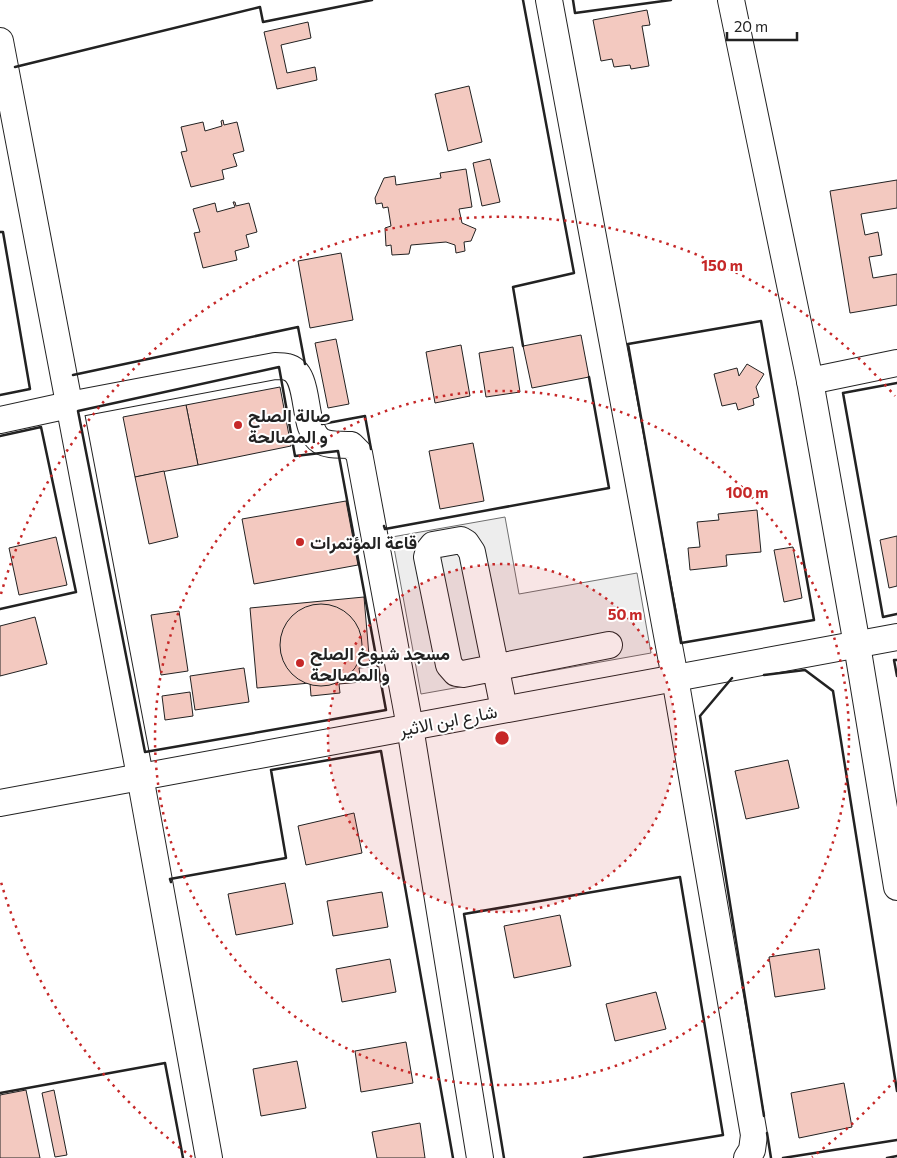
<svg xmlns="http://www.w3.org/2000/svg" width="897" height="1158" font-family="Commissioner,Vazirmatn,sans-serif">
	<rect width="100%" height="100%" fill="#fff"/>
	<polygon fill="#ededed" stroke="#6f6f6f" points="505,517 519,594 637,573 651,653 421,694 392,537"/>
	<g fill="#f3c9c0" stroke="#222">
		<polygon points="647,10 650,25 642,26 649,66 631,69 630,65 614,67 612,59 601,61 593,20"/>
		<polygon points="308,22 311,38 281,45 287,73 315,67 317,80 277,89 264,32"/>
		<polygon points="469,86 482,142 448,151 435,94"/>
		<polygon points="223,120 224,125 237,122 244,151 233,154 237,166 222,170 224,179 191,187 181,152 187,151 181,127 203,122 205,131 222,126 221,121"/>
		<polygon points="490,159 500,202 482,206 473,163"/>
		<polygon points="466,169 472,207 459,209 462,223 476,229 471,241 464,242 465,251 456,253 455,245 446,242 411,245 409,254 392,255 391,245 386,246 385,228 391,226 388,207 383,208 382,203 376,204 375,198 384,178 395,176 396,185 441,178 440,173"/>
		<polygon points="897,180 897,208 861,214 865,235 878,232 882,255 869,257 873,278 897,274 897,305 850,313 830,191"/>
		<polygon points="233,202 235,202 236,206 249,203 257,232 246,235 249,247 235,251 237,260 203,268 194,233 200,232 193,209 215,203 217,212 235,207"/>
		<polygon points="341,253 353,320 310,328 298,261"/>
		<polygon points="581,335 589,377 532,388 523,346"/>
		<polygon points="336,339 349,404 328,408 315,343"/>
		<polygon points="461,345 470,396 435,403 426,352"/>
		<polygon points="513,347 520,392 486,397 479,353"/>
		<polygon points="747,364 764,374 756,387 759,397 753,399 754,405 738,410 736,403 722,406 714,374 737,368 739,376"/>
		<polygon points="280,387 291,446 198,465 186,405"/>
		<polygon points="186,405 198,465 135,477 123,417"/>
		<polygon points="473,443 484,501 440,509 429,451"/>
		<polygon points="164,471 178,537 149,544 135,477"/>
		<polygon points="346,501 358,565 254,584 242,519"/>
		<polygon points="757,510 761,552 726,555 727,566 690,570 688,548 700,547 697,522 719,520 718,514"/>
		<polygon points="897,536 897,586 889,588 880,540"/>
		<polygon points="56,537 67,585 19,595 9,548"/>
		<polygon points="793,547 802,598 784,602 774,550"/>
		<polygon points="364,597 370,667 359,668 361,682 339,684 340,693 311,696 310,683 257,688 250,608"/>
		<circle cx="321" cy="645" r="41"/>
		<polygon points="179,611 188,671 161,675 151,615"/>
		<polygon points="35,617 47,664 0,676 0,626"/>
		<polygon points="244,668 249,702 195,710 190,676"/>
		<polygon points="190,692 193,716 165,720 162,696"/>
		<polygon points="788,760 799,808 746,819 735,771"/>
		<polygon points="354,813 362,853 306,865 298,826"/>
		<polygon points="285,883 293,924 236,935 228,894"/>
		<polygon points="382,892 388,927 333,936 327,901"/>
		<polygon points="560,915 571,966 514,978 504,926"/>
		<polygon points="819,949 825,989 775,997 769,957"/>
		<polygon points="390,959 396,992 342,1002 336,969"/>
		<polygon points="656,992 666,1029 615,1041 606,1004"/>
		<polygon points="406,1042 413,1083 361,1092 355,1051"/>
		<polygon points="297,1061 306,1108 261,1116 253,1069"/>
		<polygon points="844,1083 852,1127 799,1138 791,1093"/>
		<polygon points="26,1090 40,1158 0,1158 0,1095"/>
		<polygon points="54,1090 67,1155 55,1157 42,1093"/>
		<polygon points="420,1123 425,1158 377,1158 372,1132"/>
	</g>
	<g fill="none" stroke-linecap="round" stroke-linejoin="round">
		<g stroke="#222" stroke-width="28">
			<g id="minor">
				<polyline points="549,0 675,678 754,1135 752,1150 747,1158"/>
				<polyline points="731,0 810,381 857,645 897,887"/>
				<polyline points="0,41 140,776 209,1158"/>
				<polyline points="810,381 897,363"/>
				<path d="M0 420 69 405 275 366C279 366 284 366 287 367 313 373 300 429 321 441 329 446 341 444 351 445L359 453 410 727 480 1158"/>
				<polyline points="504,709 472,552 466,543 461,540 433,545 429,550 427,557 449,665 456,673 463,674 609,645"/>
				<polyline points="0,803 897,637"/>
			</g>
		</g>
		<use href="#minor" stroke="#fff" stroke-width="26"/>
		<g stroke="#222" stroke-width="2.5">
			<polyline points="523,0 574,273 513,287 523,346"/>
			<polyline points="573,0 575,13 671,0"/>
			<polyline points="15,67 260,7 263,22 372,0"/>
			<polyline points="0,232 3,232 30,389 0,395"/>
			<polygon points="761,321 814,620 681,643 628,344"/>
			<polygon points="279,367 295,456 338,451 386,710 145,752 78,411"/>
			<polyline points="73,375 298,327 305,364"/>
			<polyline points="897,383 843,393 883,617 897,614"/>
			<polyline points="322,424 365,416 371,449"/>
			<polyline points="0,436 41,427 76,592 0,609"/>
			<polyline points="384,526 385,529 609,488 589,377"/>
			<polyline points="897,660 894,660 897,676"/>
			<polyline points="764,675 805,670 833,691 897,1091"/>
			<polyline points="732,678 700,716 764,1116"/>
			<polyline points="171,882 170,879 286,858 271,770 381,751 453,1158"/>
			<polyline points="0,1093 165,1063 183,1158"/>
			<polyline points="767,1133 771,1158"/>
			<polyline points="504,1158 464,914 680,877 723,1135 584,1158"/>
			<polyline points="783,1158 897,1140"/>
			<polyline points="887,1158 897,1156"/>
		</g>
	</g>
	<circle cx="502" cy="738" r="174" fill="#c62828" fill-opacity=".12"/>
	<g fill="none" stroke="#c62828" stroke-width="2.5" stroke-dasharray="2.5 5">
		<circle cx="502" cy="738" r="174"/>
		<circle cx="502" cy="738" r="347"/>
		<path d="M895 1080A521 521 0 0 1 812 1157M192 1157A521 521 0 0 1 1 882M1 594A521 521 0 0 1 895 396"/>
	</g>
	<g fill="#c62828" stroke="#fff" stroke-width="2">
		<circle cx="238" cy="425" r="5"/>
		<circle cx="300" cy="542" r="5"/>
		<circle cx="300" cy="663" r="5"/>
	</g>
	<g text-anchor="middle" dominant-baseline="central" stroke-width="4" stroke-linejoin="round" paint-order="stroke">
		<g font-size="18" font-weight="bold" fill="#222" stroke="#fff" text-anchor="start">
			<text x="248" y="415">صالة الصلح<tspan x="248" dy="21">و المصالحة</tspan></text>
			<text x="310" y="542">قاعة المؤتمرات</text>
			<text x="310" y="653">مسجد شيوخ الصلح<tspan x="310" dy="21">و المصالحة</tspan></text>
		</g>
		<g font-size="18" fill="#222" stroke="#fff">
			<text transform="translate(448 720) rotate(-11)">شارع ابن الاثير</text>
		</g>
	</g>
	<circle cx="502" cy="738" r="8" fill="#c62828" stroke="#fff" stroke-width="2.5"/>
	<g font-size="15" text-anchor="middle" font-weight="bold" fill="#c62828" stroke="#fff" stroke-width="4" stroke-linejoin="round" paint-order="stroke">
		<text x="722" y="271">150 m</text>
		<text x="747" y="498">100 m</text>
		<text x="625" y="620">50 m</text>
	</g>
	<path d="M727 32v8h70v-8" fill="none" stroke="#222222" stroke-width="2.5"/>
	<text x="734" y="32" font-size="15" fill="#222222" stroke="#ffffff" stroke-width="4" paint-order="stroke">20 m</text>
</svg>
